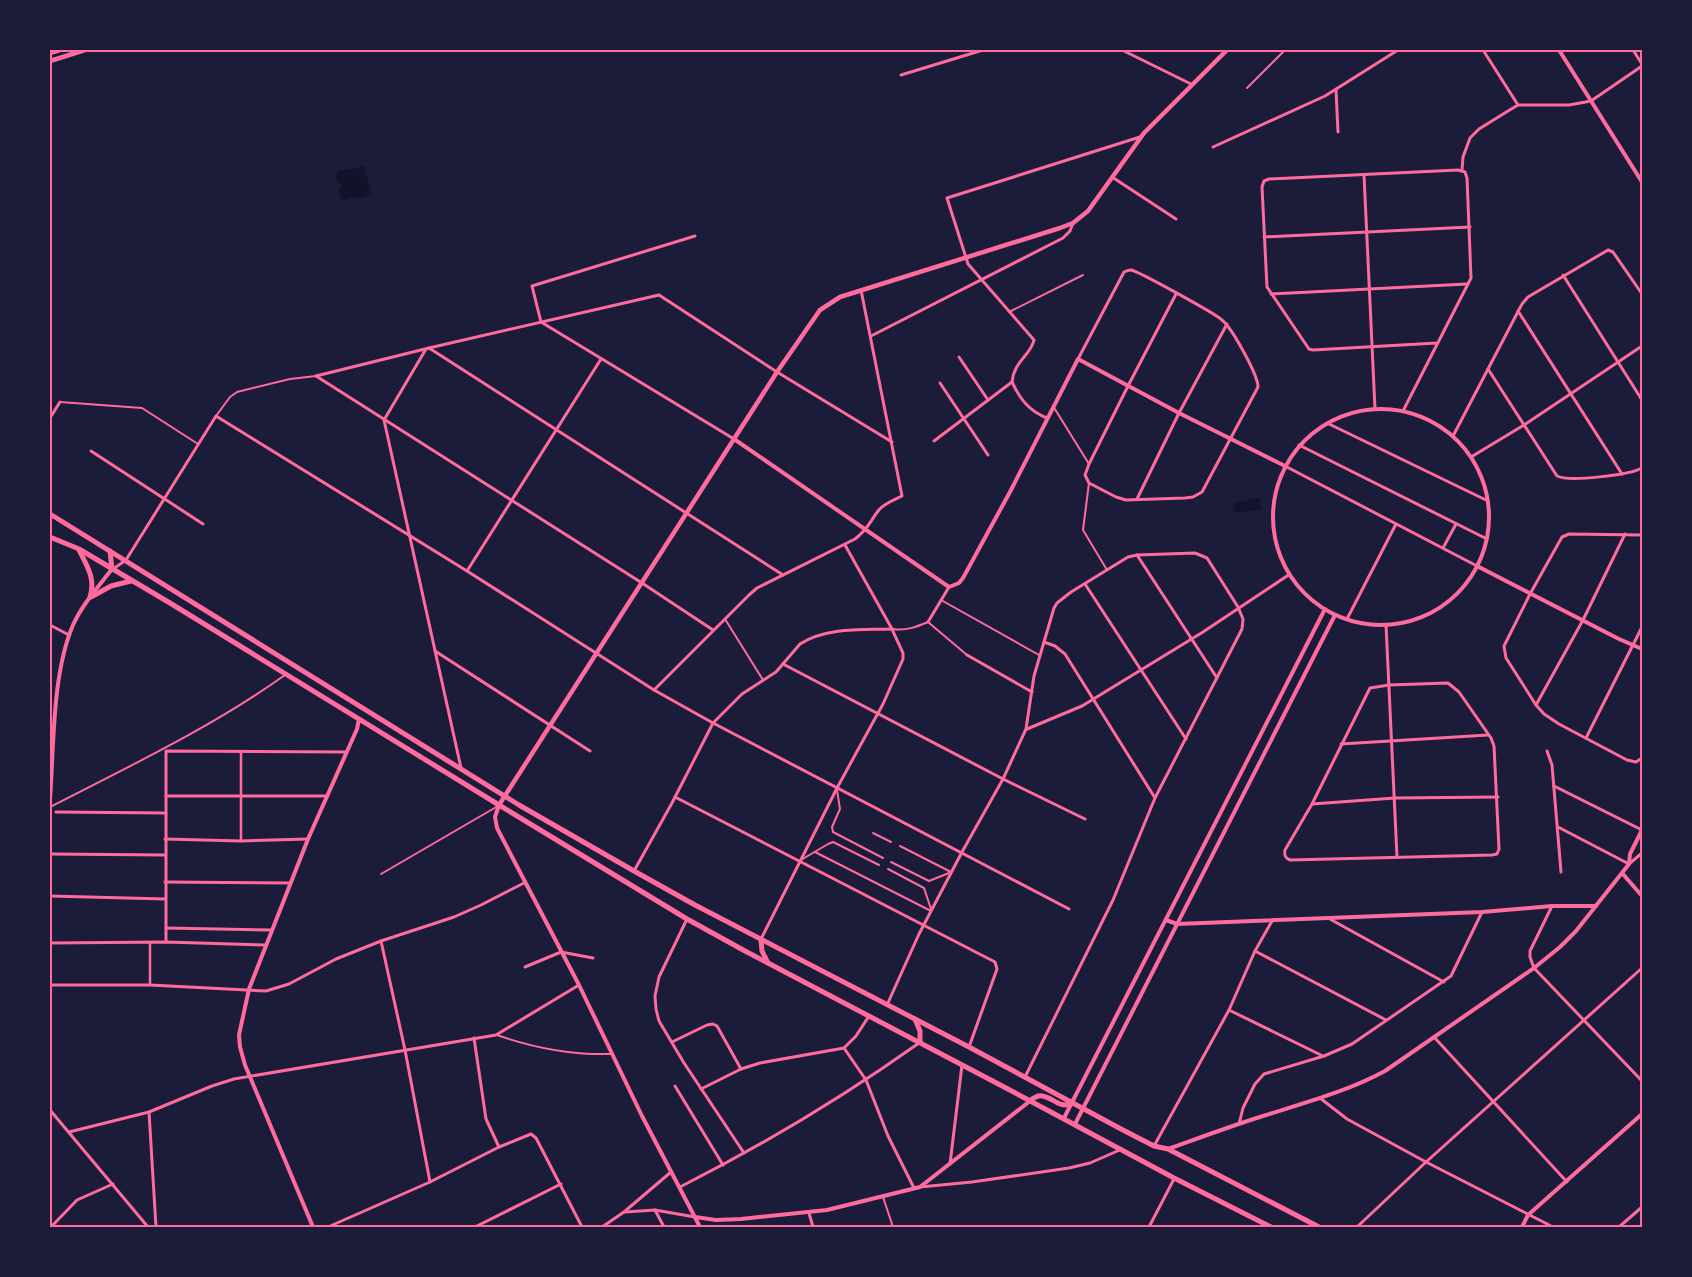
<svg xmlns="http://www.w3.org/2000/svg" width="1692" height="1277" font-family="'Nunito Sans',sans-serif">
	<rect width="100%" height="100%" fill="#1b1b3a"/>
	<g fill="#12122b">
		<polygon points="364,166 372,195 358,199 354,197 345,200 341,198 339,191 342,184 338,182 336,176 338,171 346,169 350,170"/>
		<polygon points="1260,498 1261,509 1235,513 1233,503"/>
	</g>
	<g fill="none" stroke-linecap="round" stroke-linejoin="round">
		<g stroke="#ff6b9d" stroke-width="2">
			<polyline points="1247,88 1285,50"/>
			<polyline points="1011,311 1083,275"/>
			<polyline points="60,402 142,408 198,444"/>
			<polyline points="1053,406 1089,464"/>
			<polyline points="216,416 230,397 237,392 290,379 316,376"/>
			<polyline points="1089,483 1083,530 1107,570"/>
			<polyline points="941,600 1039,655"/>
			<polyline points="725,619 763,680"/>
			<path d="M893 629C906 631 916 627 928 622L967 655"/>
			<polyline points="837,790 840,809 832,827 833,832 883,858"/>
			<path d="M50 807C130 766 212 727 285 675"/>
			<polyline points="873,833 891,842"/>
			<polyline points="900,846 951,872"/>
			<polyline points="815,852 931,911"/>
			<polyline points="801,860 828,844 833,842 879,865"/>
			<polyline points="891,862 929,881 949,873"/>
			<polyline points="888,869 924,888 931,909"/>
			<polyline points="381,874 498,806"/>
			<path d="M497 1035C534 1048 572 1055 610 1054"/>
			<polyline points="883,1197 893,1227"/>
		</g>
		<g stroke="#ff6b9d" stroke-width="2.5">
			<polyline points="241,841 241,751"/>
			<polyline points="150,985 150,943"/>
		</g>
		<g stroke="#ff6b9d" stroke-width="3">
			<polyline points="1122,50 1191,84"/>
			<polyline points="1483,50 1518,105"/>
			<polyline points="1633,50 1642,64"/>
			<polyline points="901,75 983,50"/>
			<polyline points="1336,90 1338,132"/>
			<polyline points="1213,147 1325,96 1398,50"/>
			<polyline points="1462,170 1463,157 1470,138 1479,129 1508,111 1518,105 1569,105 1591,101 1642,66"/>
			<polyline points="1364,175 1375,409"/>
			<polyline points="1112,177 1176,219"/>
			<polyline points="695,236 532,286 541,322 734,439"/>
			<polyline points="1264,237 1470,227"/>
			<polyline points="1563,275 1642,400"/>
			<polyline points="1271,294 1467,284"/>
			<polyline points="1518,311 1622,474"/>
			<polyline points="871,336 1063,238 1070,231 1073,223"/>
			<polyline points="429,348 783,575"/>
			<polyline points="426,349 384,420 461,768"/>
			<polyline points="959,357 988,400"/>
			<path d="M1078 359 1124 272C1126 271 1128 270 1131 270 1138 271 1216 314 1222 320 1232 328 1258 375 1258 387L1202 492 1193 497 1185 498 1126 500 1116 497 1089 483 1085 475 1089 464 1128 386 1176 294"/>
			<path d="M1488 369 1557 476C1569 482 1630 475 1642 468"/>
			<polyline points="316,376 429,348 659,295 777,372 892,442"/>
			<polyline points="316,376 642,583 713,630"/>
			<path d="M1012 382C1020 399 1029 411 1047 418"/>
			<polyline points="940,383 988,455"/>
			<polyline points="1403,411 1471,278 1467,178 1465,172 1458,170 1269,179 1264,181 1262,187 1267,287 1309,349 1313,350 1437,343"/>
			<polyline points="50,418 60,402"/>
			<polyline points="1327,423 1488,501"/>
			<polyline points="1453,436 1522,304 1528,297 1608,250 1613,252 1642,294"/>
			<path d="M934 441 1012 382C1014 361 1031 355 1034 340L968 264 947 198 1140 137"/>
			<polyline points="1299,445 1487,539"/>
			<polyline points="91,451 203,524"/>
			<polyline points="1471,457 1524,425 1642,346"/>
			<polyline points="1285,466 1477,566"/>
			<polyline points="1137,499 1179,413 1227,324"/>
			<polyline points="1642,535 1569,534 1562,537 1530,594 1504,646 1506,658 1536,705 1544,714 1559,724 1627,760 1636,762 1642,758"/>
			<polyline points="1443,548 1456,524"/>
			<polyline points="1137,555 1217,678"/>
			<polyline points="113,569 126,560 216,416 467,571 654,690 713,723 1069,909"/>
			<polyline points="467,571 601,359"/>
			<polyline points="1085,584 1186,739"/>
			<polyline points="1347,619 1396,524"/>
			<polyline points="928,622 949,587"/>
			<polyline points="50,625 69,635"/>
			<polyline points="1386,625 1397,857"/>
			<polyline points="1044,642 1055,646 1065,654 1155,798"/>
			<polyline points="435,651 590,751"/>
			<polyline points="967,655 1032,692"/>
			<polyline points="783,664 1003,779 1085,819"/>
			<path d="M1448 683 1459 692 1491 738 1494 746 1499 849 1497 854 1492 855 1290 860C1285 858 1284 855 1285 850L1312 804 1370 688 1389 685Z"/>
			<path d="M654 690 749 595 757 588 855 539C868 529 869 523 878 511 884 503 894 500 902 496L861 290"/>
			<polyline points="1536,705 1583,620 1625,534"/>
			<polyline points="1027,729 1082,706 1203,632 1290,574"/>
			<polyline points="1586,738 1642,627"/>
			<polyline points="1341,744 1488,735"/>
			<polyline points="1547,751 1552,765 1561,872"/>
			<polyline points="1554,786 1642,830"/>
			<polyline points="166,796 327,796"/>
			<polyline points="675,797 995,962 997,969 969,1047"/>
			<polyline points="1312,804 1395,798 1498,797"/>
			<polyline points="56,812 166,813"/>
			<polyline points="1558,827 1629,864 1642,853"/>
			<polyline points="165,839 241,841 308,839"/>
			<polyline points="50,854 165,855"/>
			<path d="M634 871 672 803 713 723 742 694 776 672 800 644C826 627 862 630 892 629"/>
			<polyline points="165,882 291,883"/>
			<polyline points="50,896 165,899"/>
			<polyline points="1552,906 1530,951 1530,957 1534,968 1642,1081"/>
			<polyline points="1328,918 1444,982"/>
			<polyline points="687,919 659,977 655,996 656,1009 659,1021 684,1063 744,1153"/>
			<polyline points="166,928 272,930"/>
			<polyline points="761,939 837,788 883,704 903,659 903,653 892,629 845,545"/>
			<polyline points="381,941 405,1050 430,1182"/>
			<polyline points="166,942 166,751 347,752"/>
			<polyline points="50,943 166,942 266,945"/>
			<polyline points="1255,951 1386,1020"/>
			<polyline points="525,967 561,952 593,958"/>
			<polyline points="50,985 150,985 266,991 289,984 336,959 381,941 454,917 481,905 524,883"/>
			<polyline points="887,1005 919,934 962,852 1003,779 1026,729 1034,676 1054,608 1057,603 1071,592 1128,557 1137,555 1195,553 1207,558 1238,607 1243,619 1242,629 1155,798 1113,900 1025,1077"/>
			<polyline points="1229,1010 1323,1056"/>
			<polyline points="1434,1037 1567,1182"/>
			<polyline points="474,1038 486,1119 499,1147"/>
			<polyline points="672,1042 707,1025 713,1024 717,1026 741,1069"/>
			<polyline points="844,1048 866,1080 888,1136 914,1188"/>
			<polyline points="675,1086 723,1165"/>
			<polyline points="701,1089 741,1069 760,1063 844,1048 856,1036 869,1016"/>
			<polyline points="1320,1098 1347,1119 1426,1162 1553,1227"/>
			<polyline points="50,1110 148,1227"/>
			<polyline points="149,1112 156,1227"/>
			<polyline points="1239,1124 1243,1108 1255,1084 1264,1074 1324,1056 1352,1044 1451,976 1482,912"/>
			<polyline points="69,1132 149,1112 212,1086 234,1079 496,1035 579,985"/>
			<polyline points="1154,1146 1229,1010 1255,951 1272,921"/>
			<polyline points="950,1164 962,1065"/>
			<path d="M680 1187C763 1145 843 1097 919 1043"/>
			<polyline points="920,1187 972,1182 1069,1168 1090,1163 1122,1149"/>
			<polyline points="655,1210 664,1227"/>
			<polyline points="625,1212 655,1210 695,1217"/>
			<polyline points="809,1213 813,1227"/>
			<polyline points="51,1227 77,1200 113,1184"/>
			<polyline points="328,1227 430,1182 499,1147 531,1134 536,1138 582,1227"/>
			<polyline points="475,1227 561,1184"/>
			<polyline points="602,1227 624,1212 671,1172"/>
			<polyline points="1149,1227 1174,1179"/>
			<polyline points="1357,1227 1426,1162 1642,968"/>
			<polyline points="1619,1227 1642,1207"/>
		</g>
		<g stroke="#ff6b9d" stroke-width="4">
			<polyline points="1559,50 1642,182"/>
			<circle cx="1381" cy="517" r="108"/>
			<polyline points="734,439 949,587 959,583 963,578 1011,490 1078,359 1179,413 1285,466"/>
			<polyline points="1477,566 1619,639 1642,649"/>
			<path d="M50 799C54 746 52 674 73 625 82 605 98 587 112 569"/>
			<polyline points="499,805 495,817 497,828 579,985 642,1116 700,1227"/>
			<polyline points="1622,873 1642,896"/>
			<polyline points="1166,920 1177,924 1482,912 1552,906 1596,906"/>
			<polyline points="1064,1118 1325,609"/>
			<polyline points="1075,1124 1335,615"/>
			<path d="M1168 1149C1199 1138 1231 1126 1263 1116 1304 1103 1346 1092 1385 1071L1534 968 1560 947 1576 931 1629 864 1630 854 1642 830"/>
			<polyline points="695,1217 716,1220 741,1219 827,1210 920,1187 1030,1101"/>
			<polyline points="313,1227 245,1065 240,1047 239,1035 249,989 308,839 357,729 359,719"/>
			<polyline points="1522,1227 1528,1215 1642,1114"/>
		</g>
		<g stroke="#ff6b9d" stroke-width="4.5">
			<polyline points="50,53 60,50"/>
			<polyline points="50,61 85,50"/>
			<polyline points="499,805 777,372 820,310 840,297 1060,228 1073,223 1088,211 1144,133 1227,50"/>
		</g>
		<g stroke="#ff6b9d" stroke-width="5">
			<polyline points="50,514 519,805 634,871 695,905 969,1047 1121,1129 1154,1146 1168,1149 1319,1227"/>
			<polyline points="50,537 79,549 170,603 499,805 687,919 745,951 1006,1088 1174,1178 1271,1227"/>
			<path d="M79 550C87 566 96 579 90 597"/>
			<polyline points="110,551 112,569"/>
			<polyline points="91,597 111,586 131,581"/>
			<polyline points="761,940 762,951 768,963"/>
			<polyline points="915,1019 920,1031 920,1042"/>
			<path d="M1030 1101C1047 1085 1056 1112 1072 1103"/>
		</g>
	</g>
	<rect width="1692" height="1277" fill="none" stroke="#1b1b3a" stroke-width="102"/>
	<rect x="51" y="51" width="1590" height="1175" fill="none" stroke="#ff6b9d" stroke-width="2"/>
</svg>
